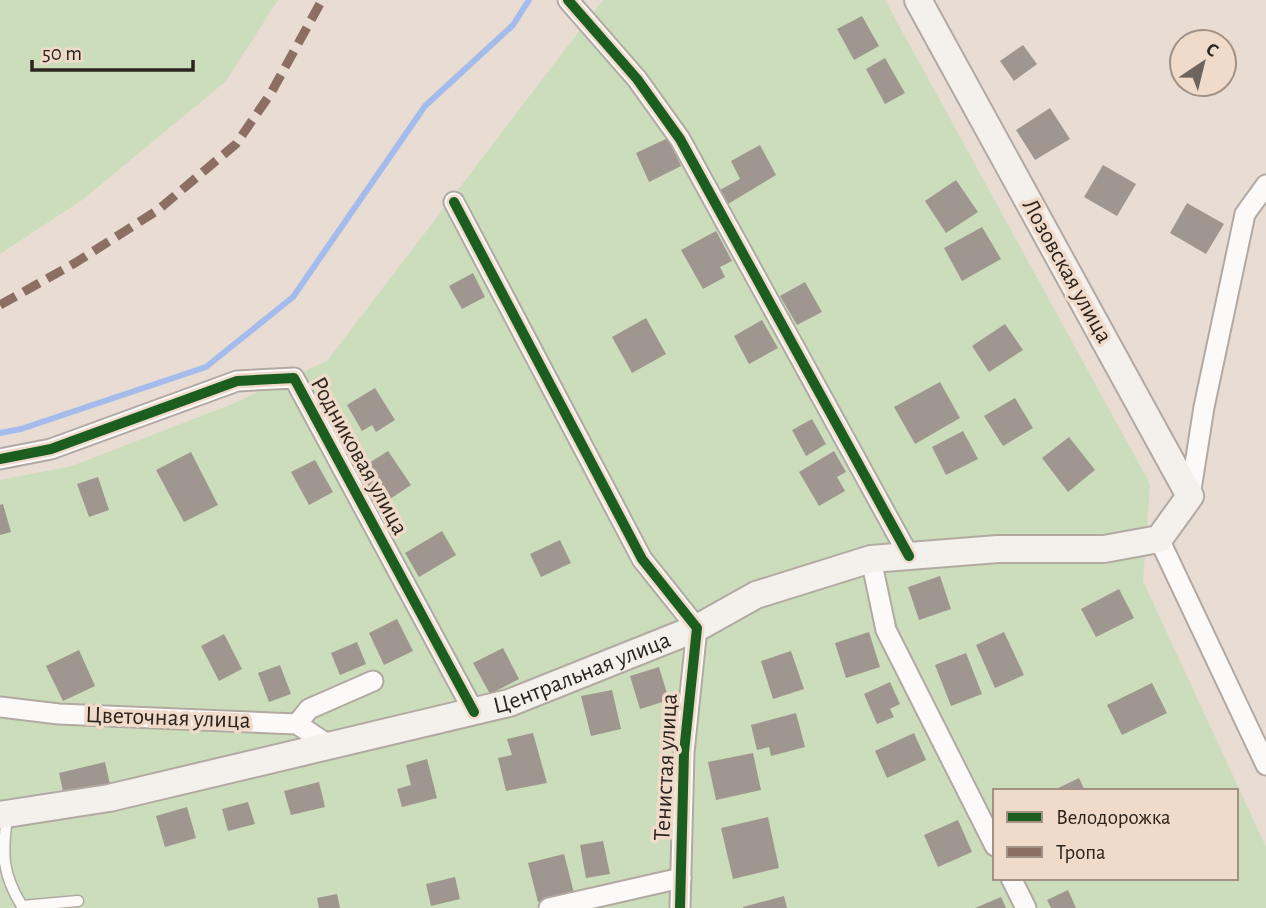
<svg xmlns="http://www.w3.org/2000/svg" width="1266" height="908" font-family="'Alegreya Sans',sans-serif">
	<rect width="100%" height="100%" fill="#e8dcd3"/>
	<g fill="#cbddba" fill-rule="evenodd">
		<polygon points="0,0 278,0 225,82 82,200 0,254"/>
		<path d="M603 0H885L1150 484 1143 581 1266 847V908H0V480L72 466 230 405 327 361ZM995 791H1236V878H995Z"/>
	</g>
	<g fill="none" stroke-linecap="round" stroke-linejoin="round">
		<polyline stroke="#a4bcec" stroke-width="6" points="0,433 21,429 206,367 293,297 425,106 513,25 529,0"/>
	</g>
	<g fill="#9f978f">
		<polygon points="862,16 879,46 854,60 837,29"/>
		<polygon points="1023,45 1037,64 1014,81 1000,61"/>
		<polygon points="885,58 905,93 885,104 866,69"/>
		<polygon points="1050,108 1070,139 1035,160 1016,130"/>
		<polygon points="668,138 681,166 649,182 636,153"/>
		<polygon points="760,145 776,175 728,204 720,190 740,179 731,161"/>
		<polygon points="1103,165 1136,184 1117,216 1084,197"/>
		<polygon points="956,180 978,212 946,233 925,201"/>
		<polygon points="1187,203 1224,224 1206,254 1170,233"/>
		<polygon points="982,227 1001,259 962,281 944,248"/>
		<polygon points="716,231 732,261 720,267 725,277 703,289 681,250"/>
		<polygon points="473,273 485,297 462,309 449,286"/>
		<polygon points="805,282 822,312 797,325 780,296"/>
		<polygon points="646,318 666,354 632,373 612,337"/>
		<polygon points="762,320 778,348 749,364 734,336"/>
		<polygon points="1005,324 1023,350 989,372 972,346"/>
		<polygon points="940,382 960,418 915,444 894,407"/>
		<polygon points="375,388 395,420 376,432 372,425 362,431 347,405"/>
		<polygon points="1015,398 1033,428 1003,446 984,416"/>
		<polygon points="812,419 826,444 806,456 792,430"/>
		<polygon points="963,431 978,459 946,475 932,447"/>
		<polygon points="1069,437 1095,470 1068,492 1042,458"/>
		<polygon points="388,451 411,485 381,505 358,470"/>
		<polygon points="834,451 846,472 837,477 845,491 819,506 799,472"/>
		<polygon points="191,452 218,505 184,522 156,470"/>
		<polygon points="315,460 333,492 309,505 291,472"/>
		<polygon points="98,477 109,510 89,517 77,484"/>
		<polygon points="3,504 11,532 0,535 0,505"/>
		<polygon points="442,531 456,555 419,577 405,553"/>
		<polygon points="560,540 571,563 541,577 530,554"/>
		<polygon points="940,576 951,609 919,620 908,587"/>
		<polygon points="1119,589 1134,618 1096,637 1081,609"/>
		<polygon points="397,619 413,651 384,665 369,633"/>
		<polygon points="869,632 880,667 846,678 835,643"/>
		<polygon points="1004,632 1024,675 995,688 976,645"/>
		<polygon points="224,634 242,669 219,681 201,646"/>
		<polygon points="357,642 366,664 340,675 331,653"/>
		<polygon points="503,648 519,679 490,694 473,663"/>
		<polygon points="79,650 95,686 63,701 46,666"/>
		<polygon points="791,651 804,689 773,699 761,661"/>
		<polygon points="966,653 982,694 951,706 935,665"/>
		<polygon points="280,665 291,694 269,702 258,673"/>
		<polygon points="659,667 669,700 640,709 630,676"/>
		<polygon points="890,682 900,704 890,709 894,717 877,724 864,694"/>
		<polygon points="1152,683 1167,713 1122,735 1107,705"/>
		<polygon points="612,690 621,729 591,736 581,696"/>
		<polygon points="796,713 805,747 771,756 769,747 757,750 751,725"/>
		<polygon points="533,733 547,783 506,791 498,758 512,755 507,739"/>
		<polygon points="914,733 926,760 887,778 875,751"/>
		<polygon points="753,753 761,790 716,800 708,762"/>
		<polygon points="427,759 437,798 402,807 397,789 411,785 406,765"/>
		<polygon points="105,762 111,789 65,800 59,773"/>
		<polygon points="1079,778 1085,791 1052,791"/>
		<polygon points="319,782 325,807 291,815 284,791"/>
		<polygon points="248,802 255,824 228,831 222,809"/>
		<polygon points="187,807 196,838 165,847 156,816"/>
		<polygon points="768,817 779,868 733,879 721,828"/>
		<polygon points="958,820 972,852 938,867 924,835"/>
		<polygon points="603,841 610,874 586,878 580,845"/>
		<polygon points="564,854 574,893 538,902 528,863"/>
		<polygon points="455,877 460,899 431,906 426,884"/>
		<polygon points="1068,890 1076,908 1051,908 1047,900"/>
		<polygon points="337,894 340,908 319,908 317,898"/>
		<polygon points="784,896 787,908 743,908 743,907"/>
		<polygon points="1001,897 1006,908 975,908"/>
	</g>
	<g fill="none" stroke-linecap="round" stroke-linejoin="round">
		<g stroke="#b3a9a3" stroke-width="13">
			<path id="lane" d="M7 817C2 854 2 874 22 906L78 901"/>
		</g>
		<g stroke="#b3a9a3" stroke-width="23">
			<g id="street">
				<polyline points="568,0 637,79 680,139 909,556"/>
				<polyline points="454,202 642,559 697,628 684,752 680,908"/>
				<polyline points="0,459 51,449 237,381 294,378 474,712"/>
				<polyline points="1190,496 1204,407 1245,214 1266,185"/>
				<polyline points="1159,539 1266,765"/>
				<polyline points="871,559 886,630 995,846"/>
				<polyline points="0,707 59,714 297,724 330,746"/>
				<polyline points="297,724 309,709 373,681"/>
				<polyline points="1011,878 1026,908"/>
				<polyline points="549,908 681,878"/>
			</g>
		</g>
		<g stroke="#b3a9a3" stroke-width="30">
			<g id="secondary">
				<path id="s1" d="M0 815 109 798 509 703 697 628 756 595 871 559 998 549H1104L1159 539 1190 496 918 0"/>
			</g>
		</g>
		<use href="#lane" stroke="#fcfaf8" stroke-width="10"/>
		<use href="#street" stroke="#fcfaf8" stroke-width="19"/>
		<use href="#secondary" stroke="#f4f0ec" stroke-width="26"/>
		<polyline stroke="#8d6e63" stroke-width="9" stroke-dasharray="18 9" stroke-linecap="butt" points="0,305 75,263 158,210 236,144 271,93 322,0"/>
		<g stroke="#f0dbcb" stroke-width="15">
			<g id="cycleway">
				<polyline points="568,0 637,79 680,139 909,556"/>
				<polyline points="454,202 642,559 697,628 684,752 680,908"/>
				<polyline points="0,459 51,449 237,381 294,378 474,712"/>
			</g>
		</g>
		<use href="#cycleway" stroke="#1b5e20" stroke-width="10"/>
	</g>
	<g text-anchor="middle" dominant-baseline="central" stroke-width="7" stroke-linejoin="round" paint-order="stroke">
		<g font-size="24" fill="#2c241e" stroke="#f0dbcb">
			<text transform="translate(1067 271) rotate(61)">Лозовская улица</text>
			<text transform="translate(359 456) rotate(61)">Родниковая улица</text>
			<text stroke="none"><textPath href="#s1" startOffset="600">Центральная улица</textPath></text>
			<text transform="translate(168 718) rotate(2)">Цветочная улица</text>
			<text transform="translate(666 767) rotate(-87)">Тенистая улица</text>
		</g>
	</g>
	<rect x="993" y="789" width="245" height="91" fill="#f0dbcb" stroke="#a29286" stroke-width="2"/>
	<rect x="1007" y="812" width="35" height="10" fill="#1b5e20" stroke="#a29286" stroke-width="2"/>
	<text x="1056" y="824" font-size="21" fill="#2c241e">Велодорожка</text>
	<rect x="1007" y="847" width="35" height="10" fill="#8d6e63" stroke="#a29286" stroke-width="2"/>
	<text x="1056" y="859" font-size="21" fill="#2c241e">Тропа</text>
	<g transform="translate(1203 63) rotate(35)"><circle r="33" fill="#f0dbcb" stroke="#a29286" stroke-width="2"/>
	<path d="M0-5L12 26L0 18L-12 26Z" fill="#6e645d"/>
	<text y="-10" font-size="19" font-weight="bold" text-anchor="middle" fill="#2c241e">С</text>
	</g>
	<path d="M32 60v10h161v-10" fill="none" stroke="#2c241e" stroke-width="3.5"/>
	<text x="42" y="60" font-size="21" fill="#2c241e" stroke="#f0dbcb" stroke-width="5" paint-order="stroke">50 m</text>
</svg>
